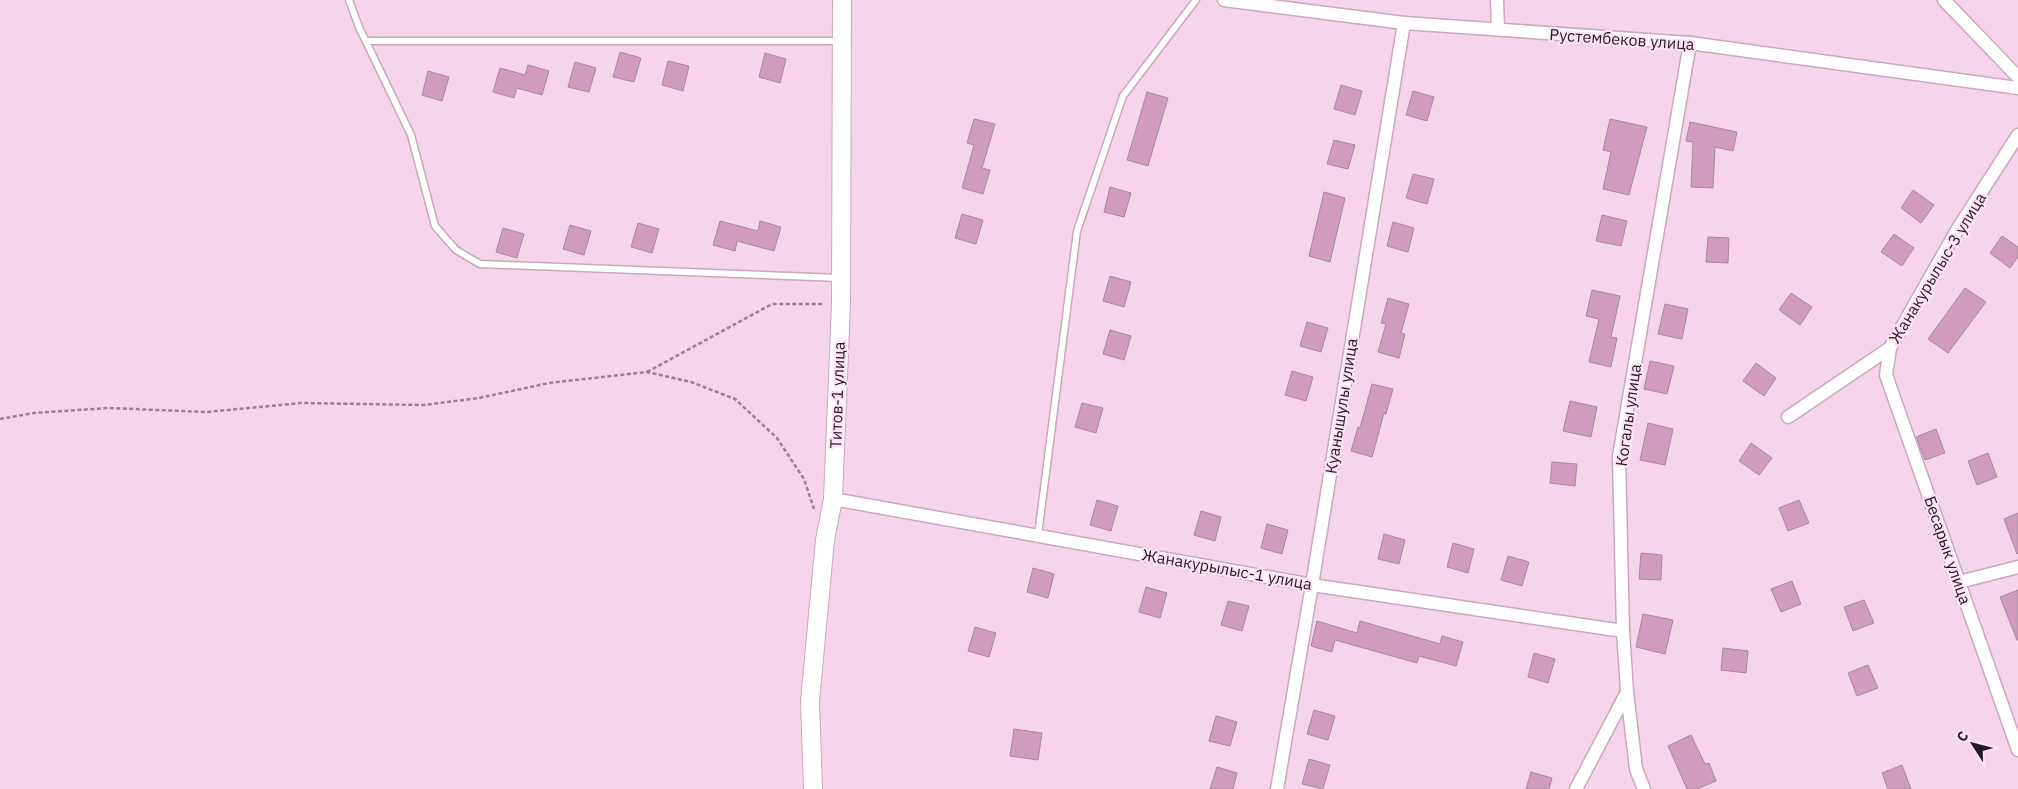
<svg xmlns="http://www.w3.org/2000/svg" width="2018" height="789" font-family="'IBM Plex Sans',sans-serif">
	<rect width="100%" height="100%" fill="#f6d4e9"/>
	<g fill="#d09bbd" stroke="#a7889b">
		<polygon points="620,52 641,58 634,82 613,77"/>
		<polygon points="765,53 786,59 780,83 759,77"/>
		<polygon points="668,61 689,66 683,91 662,85"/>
		<polygon points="575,62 596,68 589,92 568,87"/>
		<polygon points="528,65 549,71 542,95 517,88 514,98 493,92 500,68 525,75"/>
		<polygon points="428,71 449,77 442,101 422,95"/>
		<polygon points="1341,85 1362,91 1355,115 1334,109"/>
		<polygon points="1413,91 1434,97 1427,121 1406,115"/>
		<polygon points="1147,92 1168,98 1148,166 1127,160"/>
		<polygon points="974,119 995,124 982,168 990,170 983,194 962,188 974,145 967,143"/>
		<polygon points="1610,119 1647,127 1629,195 1603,189 1611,152 1603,150"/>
		<polygon points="1690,122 1737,132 1733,151 1715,147 1713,188 1691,187 1693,142 1686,141"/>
		<polygon points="1334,140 1355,145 1348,169 1327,164"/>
		<polygon points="1413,174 1434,179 1427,204 1406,198"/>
		<polygon points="1110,187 1131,193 1124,217 1104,212"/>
		<polygon points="1913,190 1934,205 1921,223 1901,208"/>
		<polygon points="1324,192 1345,198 1330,262 1309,256"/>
		<polygon points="962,214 983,220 976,244 955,238"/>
		<polygon points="1602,215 1627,221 1621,246 1596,241"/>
		<polygon points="720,221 758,231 760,221 781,227 774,251 737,241 735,251 713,245"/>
		<polygon points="1393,222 1414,228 1408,252 1387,246"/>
		<polygon points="638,223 659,229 652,253 631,247"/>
		<polygon points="570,225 591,231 584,255 563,249"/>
		<polygon points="503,228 524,234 517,258 496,252"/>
		<polygon points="1894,234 1914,248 1902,266 1881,252"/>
		<polygon points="2002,236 2018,247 2018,257 2010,268 1990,253"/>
		<polygon points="1708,237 1729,238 1728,263 1706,262"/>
		<polygon points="1110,276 1131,282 1124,307 1103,301"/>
		<polygon points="1965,288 1986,302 1948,353 1928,339"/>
		<polygon points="1592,290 1620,296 1611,337 1617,338 1611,367 1589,362 1599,319 1586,316"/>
		<polygon points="1791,293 1812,307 1800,325 1779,310"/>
		<polygon points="1388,298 1409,304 1401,333 1405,334 1399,358 1378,352 1386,324 1381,323"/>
		<polygon points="1665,304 1688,309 1682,339 1658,334"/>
		<polygon points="1307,322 1328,328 1321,352 1300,346"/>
		<polygon points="1110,330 1131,336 1124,360 1103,354"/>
		<polygon points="1650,361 1674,366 1667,394 1644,389"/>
		<polygon points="1756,363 1776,378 1764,396 1743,381"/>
		<polygon points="1292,371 1313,377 1306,401 1285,395"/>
		<polygon points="1372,384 1393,389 1386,414 1384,413 1372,457 1351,451 1358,427 1360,428"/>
		<polygon points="1570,401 1597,407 1591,437 1563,431"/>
		<polygon points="1082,403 1103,408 1096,433 1075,427"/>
		<polygon points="1648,423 1673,429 1665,465 1640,460"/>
		<polygon points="1936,429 1945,453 1925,460 1916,437"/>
		<polygon points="1751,443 1772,458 1759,475 1739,461"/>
		<polygon points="1988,453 1997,477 1977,485 1968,461"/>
		<polygon points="1552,462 1577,464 1575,486 1550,483"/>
		<polygon points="1097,500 1118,506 1111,531 1090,525"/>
		<polygon points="1799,500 1809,523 1788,531 1779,508"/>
		<polygon points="1201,511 1221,517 1215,541 1194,535"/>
		<polygon points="2018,513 2018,553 2017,554 2004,519"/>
		<polygon points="1267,524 1288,530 1282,554 1261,548"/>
		<polygon points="1384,534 1405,540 1399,564 1378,559"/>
		<polygon points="1453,543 1474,549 1468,573 1447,567"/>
		<polygon points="1641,553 1662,555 1661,580 1639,579"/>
		<polygon points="1508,556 1529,562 1522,586 1501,580"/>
		<polygon points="1033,568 1054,574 1048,598 1027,592"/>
		<polygon points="1792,581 1801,604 1781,612 1771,589"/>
		<polygon points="1146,587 1167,593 1160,618 1139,612"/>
		<polygon points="2018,590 2018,640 2017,640 2000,597"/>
		<polygon points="1864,600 1874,623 1853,631 1844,607"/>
		<polygon points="1228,601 1249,606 1242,631 1221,625"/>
		<polygon points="1643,614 1673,620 1665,654 1636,647"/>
		<polygon points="1317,621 1357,633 1360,621 1440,644 1442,636 1463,642 1456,666 1419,656 1417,663 1335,640 1332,652 1311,646"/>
		<polygon points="975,627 996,633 989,657 968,651"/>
		<polygon points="1723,648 1748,651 1746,673 1721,670"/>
		<polygon points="1534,653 1555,659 1548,683 1528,677"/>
		<polygon points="1868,665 1878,688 1857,696 1848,673"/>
		<polygon points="1314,710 1335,716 1328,740 1307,734"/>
		<polygon points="1216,716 1237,722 1230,746 1209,741"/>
		<polygon points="1014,729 1042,733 1038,760 1010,756"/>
		<polygon points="1691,735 1705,764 1709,763 1716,781 1697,789 1687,789 1668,746"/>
		<polygon points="1309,759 1330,765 1323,789 1302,784"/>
		<polygon points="1902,765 1911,789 1888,789 1882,773"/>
		<polygon points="1217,767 1237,773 1233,789 1210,789"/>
		<polygon points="1531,772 1552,778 1549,789 1526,789"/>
	</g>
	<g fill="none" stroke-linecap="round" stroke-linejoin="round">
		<g stroke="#c9a8bd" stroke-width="9">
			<g id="lane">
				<polyline points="349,0 359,27 411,135 435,226 456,250 480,264 840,278"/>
				<polyline points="366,41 840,41"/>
				<polyline points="1038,535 1077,231 1123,96 1196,0"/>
			</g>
		</g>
		<g stroke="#c9a8bd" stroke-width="15">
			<g id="street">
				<polyline points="1224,0 1404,23 1690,43 2018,88"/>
				<polyline points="1497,0 1498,29"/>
				<polyline points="1944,0 2018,77"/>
				<polyline points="1890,348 1886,375 2018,750"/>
				<polyline points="1788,417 1890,348 1957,230 2018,135"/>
				<polyline points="833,499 1312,585 1623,631"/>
				<polyline points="1959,582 2018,567"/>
				<polyline points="1277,789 1312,585 1404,23"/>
				<polyline points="1576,789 1627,692"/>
				<polyline points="1644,789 1636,769 1627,692 1623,631 1619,456 1690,43"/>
			</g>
		</g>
		<g stroke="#c9a8bd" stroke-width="20">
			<polyline id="secondary" points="813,789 810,701 825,540 833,499 841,304 842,0"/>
		</g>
		<g stroke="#98808f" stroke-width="2.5" stroke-dasharray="4 2.5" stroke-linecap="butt">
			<polyline points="647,372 772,304 824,304"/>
			<polyline points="0,419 34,413 108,408 207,412 301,403 424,405 479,398 549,383 647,372 691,382 735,399 777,438 804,479 814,509"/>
		</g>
		<use href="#lane" stroke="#fff" stroke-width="6"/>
		<use href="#street" stroke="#fff" stroke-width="12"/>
		<use href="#secondary" stroke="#fff" stroke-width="18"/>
	</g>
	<g text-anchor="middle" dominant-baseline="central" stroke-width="4.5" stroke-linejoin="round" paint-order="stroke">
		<g font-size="16" fill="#261a22" stroke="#ffe3f4">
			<text transform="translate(1622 39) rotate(4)">Рустембеков улица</text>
			<text transform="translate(1937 268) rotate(-59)">Жанакурылыс-3 улица</text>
			<text transform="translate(837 395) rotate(-88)">Титов-1 улица</text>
			<text transform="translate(1341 406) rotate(-81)">Куанышулы улица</text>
			<text transform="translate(1628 415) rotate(-82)">Когалы улица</text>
			<text transform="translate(1948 550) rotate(71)">Бесарык улица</text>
			<text transform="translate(1227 569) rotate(10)">Жанакурылыс-1 улица</text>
		</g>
	</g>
	<g transform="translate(1973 744) rotate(306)" stroke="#ffe3f4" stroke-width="4" paint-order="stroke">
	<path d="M0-4L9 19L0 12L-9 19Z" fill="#261a22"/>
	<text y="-8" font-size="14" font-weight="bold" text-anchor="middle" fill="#261a22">С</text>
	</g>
</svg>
